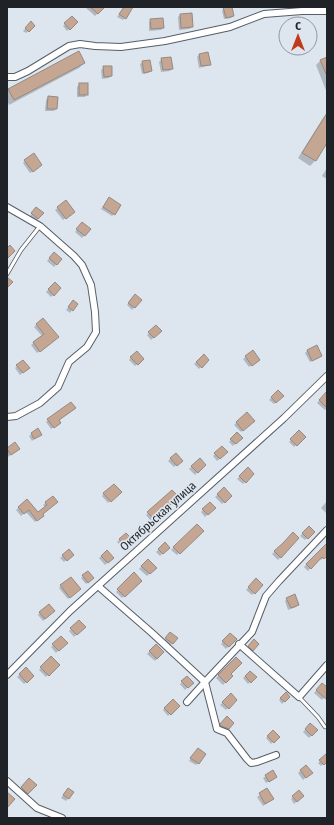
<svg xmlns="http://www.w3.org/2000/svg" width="334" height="825" font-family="'Fira Sans Condensed',sans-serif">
	<rect width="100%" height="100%" fill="#dde5ef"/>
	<g fill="#0003">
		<polygon points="87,7 102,7 103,8 95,16 86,8"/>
		<polygon points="124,7 130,7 125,18 123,20 117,17"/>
		<polygon points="231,7 233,16 231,18 224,19 222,11 224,8"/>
		<polygon points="180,15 192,27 189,29 179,30 178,17"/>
		<polygon points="72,18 76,22 67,31 63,26"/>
		<polygon points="151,20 163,28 161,30 149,31 149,22"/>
		<polygon points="31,23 34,26 26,33 23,31"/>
		<polygon points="208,54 210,64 207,66 199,68 197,57 199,55"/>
		<polygon points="327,58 327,93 316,65 321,60"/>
		<polygon points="162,59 172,68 170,71 161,72 159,62"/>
		<polygon points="143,62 151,71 148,73 142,74 140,64"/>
		<polygon points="84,63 79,68 9,105 7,100 7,91 9,89"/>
		<polygon points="104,67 111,76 109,78 102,79 101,70"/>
		<polygon points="79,84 87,94 85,97 77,97 77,87"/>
		<polygon points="48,97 56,109 54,111 45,111 46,100"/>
		<polygon points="327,114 327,141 315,161 310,166 298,158 323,118"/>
		<polygon points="25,161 39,168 30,173 23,163"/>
		<polygon points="327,168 327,179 322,176"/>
		<polygon points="109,198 114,214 112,216 101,209"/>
		<polygon points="66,202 71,214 63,220 55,210"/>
		<polygon points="36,208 42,213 36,221 30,216"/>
		<polygon points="80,226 90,229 82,238 75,232"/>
		<polygon points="54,253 61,259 54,267 47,261"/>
		<polygon points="55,283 60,288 51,297 46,292"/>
		<polygon points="133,298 140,300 132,310 127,305"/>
		<polygon points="71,304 72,310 70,313 66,310"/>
		<polygon points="43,319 56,339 37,353 31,345 42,336 34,327"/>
		<polygon points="156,326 161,331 151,340 147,335"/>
		<polygon points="316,347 319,358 310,362 305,353 307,351"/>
		<polygon points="136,352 143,359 135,366 129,360"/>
		<polygon points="204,356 208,360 199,369 194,364"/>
		<polygon points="246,357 257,362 249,367 243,359"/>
		<polygon points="17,366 26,370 20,375 15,368"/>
		<polygon points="278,391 282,396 274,404 269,400"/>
		<polygon points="325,394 327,396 327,408 325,410 317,403"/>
		<polygon points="72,411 58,421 57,425 51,429 46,422 48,420"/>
		<polygon points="247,414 253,421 241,432 234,425"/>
		<polygon points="38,430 41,434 32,441 29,436"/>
		<polygon points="299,432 304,437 294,447 289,442"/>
		<polygon points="237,433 241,438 233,446 229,442"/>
		<polygon points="222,447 227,452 217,461 213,456"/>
		<polygon points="7,449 19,449 8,457 7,455"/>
		<polygon points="176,454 181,461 174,467 168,461"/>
		<polygon points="200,459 205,465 195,475 189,469"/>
		<polygon points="248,468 253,474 243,484 237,479"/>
		<polygon points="224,489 231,496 222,504 215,497"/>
		<polygon points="172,491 178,497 167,507 167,506 151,521 146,515"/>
		<polygon points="104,493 118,494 108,503 102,496"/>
		<polygon points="53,497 57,502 42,515 40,518 35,522 26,512 21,516 16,510 27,500 38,513 45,507 43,505"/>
		<polygon points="327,501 327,514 321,508"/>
		<polygon points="210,503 214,508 205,517 201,512"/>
		<polygon points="197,526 202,531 177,555 171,550"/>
		<polygon points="309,527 313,532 305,540 300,536"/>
		<polygon points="126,534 130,538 121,546 117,542"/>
		<polygon points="298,538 278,560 272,554 283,544"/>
		<polygon points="165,544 168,548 160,556 156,552"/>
		<polygon points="326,545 327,546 327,555 321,560 319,558 308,571 304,567"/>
		<polygon points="69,551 72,555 64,562 60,558"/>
		<polygon points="107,551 113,558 105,565 99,558"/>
		<polygon points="148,560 155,568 147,576 139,569"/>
		<polygon points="83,576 91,580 86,584 81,578"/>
		<polygon points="256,580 262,585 252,595 246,590"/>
		<polygon points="141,581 122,598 116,592 126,582"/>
		<polygon points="61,586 77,592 68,599 59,588"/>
		<polygon points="287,599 298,605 296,607 288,610 285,601"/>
		<polygon points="40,612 51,614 43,621 38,615"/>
		<polygon points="79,621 84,627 74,637 69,631"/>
		<polygon points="170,633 176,638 170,646 164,641"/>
		<polygon points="230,634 235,639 226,649 221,644"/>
		<polygon points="61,637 66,643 56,653 51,647"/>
		<polygon points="156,645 163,652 155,661 147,654"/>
		<polygon points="51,658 58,665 46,677 39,670"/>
		<polygon points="236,658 229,674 231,676 223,685 216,678"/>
		<polygon points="26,669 33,676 24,684 17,677"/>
		<polygon points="250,672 255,677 248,684 243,678"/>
		<polygon points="187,677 192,683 185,690 180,684"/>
		<polygon points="322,684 327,688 327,694 322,700 314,693"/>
		<polygon points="286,693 289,697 282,704 279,700"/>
		<polygon points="231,695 236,700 226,710 220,705"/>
		<polygon points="173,700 178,706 168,716 163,710"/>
		<polygon points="227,717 233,723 226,731 218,727"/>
		<polygon points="310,725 316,731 309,738 303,732"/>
		<polygon points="273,732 278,737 271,744 266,738"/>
		<polygon points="195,752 198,763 196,765 189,761"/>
		<polygon points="325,756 327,758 327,761 321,766 318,763"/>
		<polygon points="306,766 309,775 303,780 298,773"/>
		<polygon points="266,776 274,779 266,783 263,778"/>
		<polygon points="29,779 35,785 25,795 20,790"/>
		<polygon points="267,790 270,801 263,806 257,797"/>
		<polygon points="66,791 73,792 66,801 61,798"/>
		<polygon points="293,797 301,798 294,804 291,799"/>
	</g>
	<g fill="#c4a692" stroke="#958a83">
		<polygon points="90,7 105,7 98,14"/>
		<polygon points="124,7 133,7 126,19 119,14"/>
		<polygon points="223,7 232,7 234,16 226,18"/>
		<polygon points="192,13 193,27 181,28 180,14"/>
		<polygon points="72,16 78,22 70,30 64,23"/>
		<polygon points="163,18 164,28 151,29 150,19"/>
		<polygon points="31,21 35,26 29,32 25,28"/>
		<polygon points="79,51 85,63 14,100 8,89"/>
		<polygon points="208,52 211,65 201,66 199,54"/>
		<polygon points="171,57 173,69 163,70 161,58"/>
		<polygon points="327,57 327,76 320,60"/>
		<polygon points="150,60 152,71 144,73 142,61"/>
		<polygon points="103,66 112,66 112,76 104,77"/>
		<rect x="79" y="83" width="9" height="12"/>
		<polygon points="48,96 58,97 57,109 47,109"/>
		<polygon points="327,113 327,143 316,161 302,153"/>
		<polygon points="34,153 42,165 33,172 24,160"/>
		<polygon points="109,197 121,205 115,215 103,207"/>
		<polygon points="66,200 75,212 66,219 57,207"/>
		<polygon points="36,207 44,213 38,219 31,213"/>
		<polygon points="82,222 91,229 85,236 76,229"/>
		<polygon points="10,245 15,251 7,259 7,248"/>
		<polygon points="54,252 62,259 57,265 49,258"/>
		<polygon points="7,277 13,282 7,288"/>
		<polygon points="55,282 61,288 54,296 48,289"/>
		<polygon points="135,294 142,300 135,308 128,303"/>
		<polygon points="73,300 78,304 73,311 68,307"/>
		<polygon points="43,318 59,337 40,352 33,342 44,334 36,324"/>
		<polygon points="156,325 162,331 154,338 148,332"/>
		<polygon points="317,345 322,356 312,361 307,350"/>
		<polygon points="253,350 260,360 252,366 245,356"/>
		<polygon points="137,351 144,359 138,365 130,357"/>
		<polygon points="204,354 209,360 202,368 196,362"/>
		<polygon points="23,360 30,368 23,373 16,365"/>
		<polygon points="278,390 284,396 276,403 271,397"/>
		<polygon points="327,391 327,408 319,400"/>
		<polygon points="71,402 76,408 59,420 61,423 54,428 47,419"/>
		<polygon points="247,412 255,421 243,431 236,422"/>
		<polygon points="38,428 42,435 34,439 31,433"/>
		<polygon points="299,430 306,437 297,446 290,439"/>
		<polygon points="237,432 243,438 236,444 230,439"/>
		<polygon points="15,442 20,449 11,455 7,449 7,448"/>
		<polygon points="222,446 228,452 220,459 214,453"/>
		<polygon points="176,453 183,461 177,466 170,458"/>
		<polygon points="200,458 206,465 198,473 191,466"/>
		<polygon points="248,467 254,474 246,483 239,476"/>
		<polygon points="114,484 122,492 111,502 103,493"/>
		<polygon points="224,487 232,496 225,503 217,494"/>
		<polygon points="172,490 179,497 170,505 170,504 154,519 147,512"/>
		<polygon points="53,496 58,502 43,514 44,516 37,521 29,510 24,514 18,507 27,499 38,512 47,505 45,502"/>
		<polygon points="210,502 216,508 208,515 202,509"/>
		<polygon points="197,524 204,531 180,554 173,547"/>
		<polygon points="309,526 315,532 308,539 302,533"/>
		<polygon points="293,532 299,538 281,558 274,551 283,543"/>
		<polygon points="126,533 131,538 124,545 119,539"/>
		<polygon points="165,542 170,548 163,554 158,549"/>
		<polygon points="327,543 327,556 324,559 322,557 311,569 306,564"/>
		<polygon points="69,549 74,555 67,561 62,555"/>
		<polygon points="107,550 114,558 108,563 101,556"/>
		<polygon points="148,559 157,568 150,574 141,566"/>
		<polygon points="88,571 94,578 88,583 82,575"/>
		<polygon points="134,572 142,581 125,597 117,589"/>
		<polygon points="71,577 81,589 70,598 60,585"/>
		<polygon points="256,578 263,585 255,594 248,587"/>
		<polygon points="295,594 299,605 291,608 286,598"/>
		<polygon points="49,604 55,611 45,619 39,612"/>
		<polygon points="79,620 86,627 77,635 70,628"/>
		<polygon points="170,632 178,638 173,644 165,638"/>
		<polygon points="230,633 237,639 229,647 222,641"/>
		<polygon points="61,636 68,643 59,651 52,644"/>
		<polygon points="254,639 259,644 253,651 248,646"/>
		<polygon points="156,644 164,652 157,659 149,651"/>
		<polygon points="51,656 60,665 49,676 40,667"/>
		<polygon points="236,657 242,663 231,674 233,676 226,683 218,675"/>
		<polygon points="26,667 34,676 27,683 19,674"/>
		<polygon points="250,671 257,677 251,683 245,676"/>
		<polygon points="187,676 194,683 188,688 181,681"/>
		<polygon points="322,683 327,687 327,700 316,690"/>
		<polygon points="286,692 290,697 285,702 280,698"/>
		<polygon points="231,693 237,700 229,709 222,702"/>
		<polygon points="173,699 180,706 171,715 164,708"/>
		<polygon points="227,716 234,723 229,729 221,726 220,724"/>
		<polygon points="310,723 318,730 312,736 305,729"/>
		<polygon points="273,730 280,737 274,743 267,736"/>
		<polygon points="198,748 206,754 199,764 190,758"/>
		<polygon points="327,753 327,762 324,765 319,760"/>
		<polygon points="306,765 313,773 306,778 300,770"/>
		<polygon points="273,770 277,777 269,782 265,775"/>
		<polygon points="29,778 37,785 28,794 21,787"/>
		<polygon points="68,788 74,792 69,799 63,795"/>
		<polygon points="267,788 274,799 265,804 259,793"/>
		<polygon points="299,790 304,796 297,802 292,796"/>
		<polygon points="7,792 15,799 7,808"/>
	</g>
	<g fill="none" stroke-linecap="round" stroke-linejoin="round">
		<g stroke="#575e67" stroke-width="4.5">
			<g id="service">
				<polyline points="7,274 21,250 40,226"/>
				<polyline points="299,697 318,717 325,727"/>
			</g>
		</g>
		<g stroke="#575e67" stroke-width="8">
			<g id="minor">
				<polyline points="7,77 15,77 28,71 69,46 80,44 95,46 121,47 165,41 230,27 264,14 302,11 327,11"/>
				<polyline points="7,207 40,226 74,256 82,265 91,285 95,312 96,332 87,347 69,362 58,387 40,403 16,416 7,417"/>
				<polyline points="98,586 152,633 205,682 217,729 227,733 247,759 251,763 257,762 276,755"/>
				<polyline points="239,644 299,697 327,665"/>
				<polyline points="7,675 70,611 284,418 327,376"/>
				<polyline points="187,702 205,682 252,632 266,596 279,581 327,530"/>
				<polyline points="7,781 37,808 62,818"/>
			</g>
		</g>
		<use href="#service" stroke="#fff" stroke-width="3"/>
		<use href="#minor" stroke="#fff" stroke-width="6"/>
	</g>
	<g text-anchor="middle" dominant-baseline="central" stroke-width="3.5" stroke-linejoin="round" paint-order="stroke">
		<g font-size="12" fill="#1f2226" stroke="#dde5ef">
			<text transform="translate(158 516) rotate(-42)">Октябрьская улица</text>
		</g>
	</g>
	<rect width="334" height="825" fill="none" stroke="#1f2226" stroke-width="16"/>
	<g transform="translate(298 36)"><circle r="19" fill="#dde5ef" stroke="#91979f"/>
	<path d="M0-3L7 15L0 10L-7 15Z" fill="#c2381a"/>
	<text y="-6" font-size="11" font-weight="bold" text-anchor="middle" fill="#1f2226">С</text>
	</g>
</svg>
